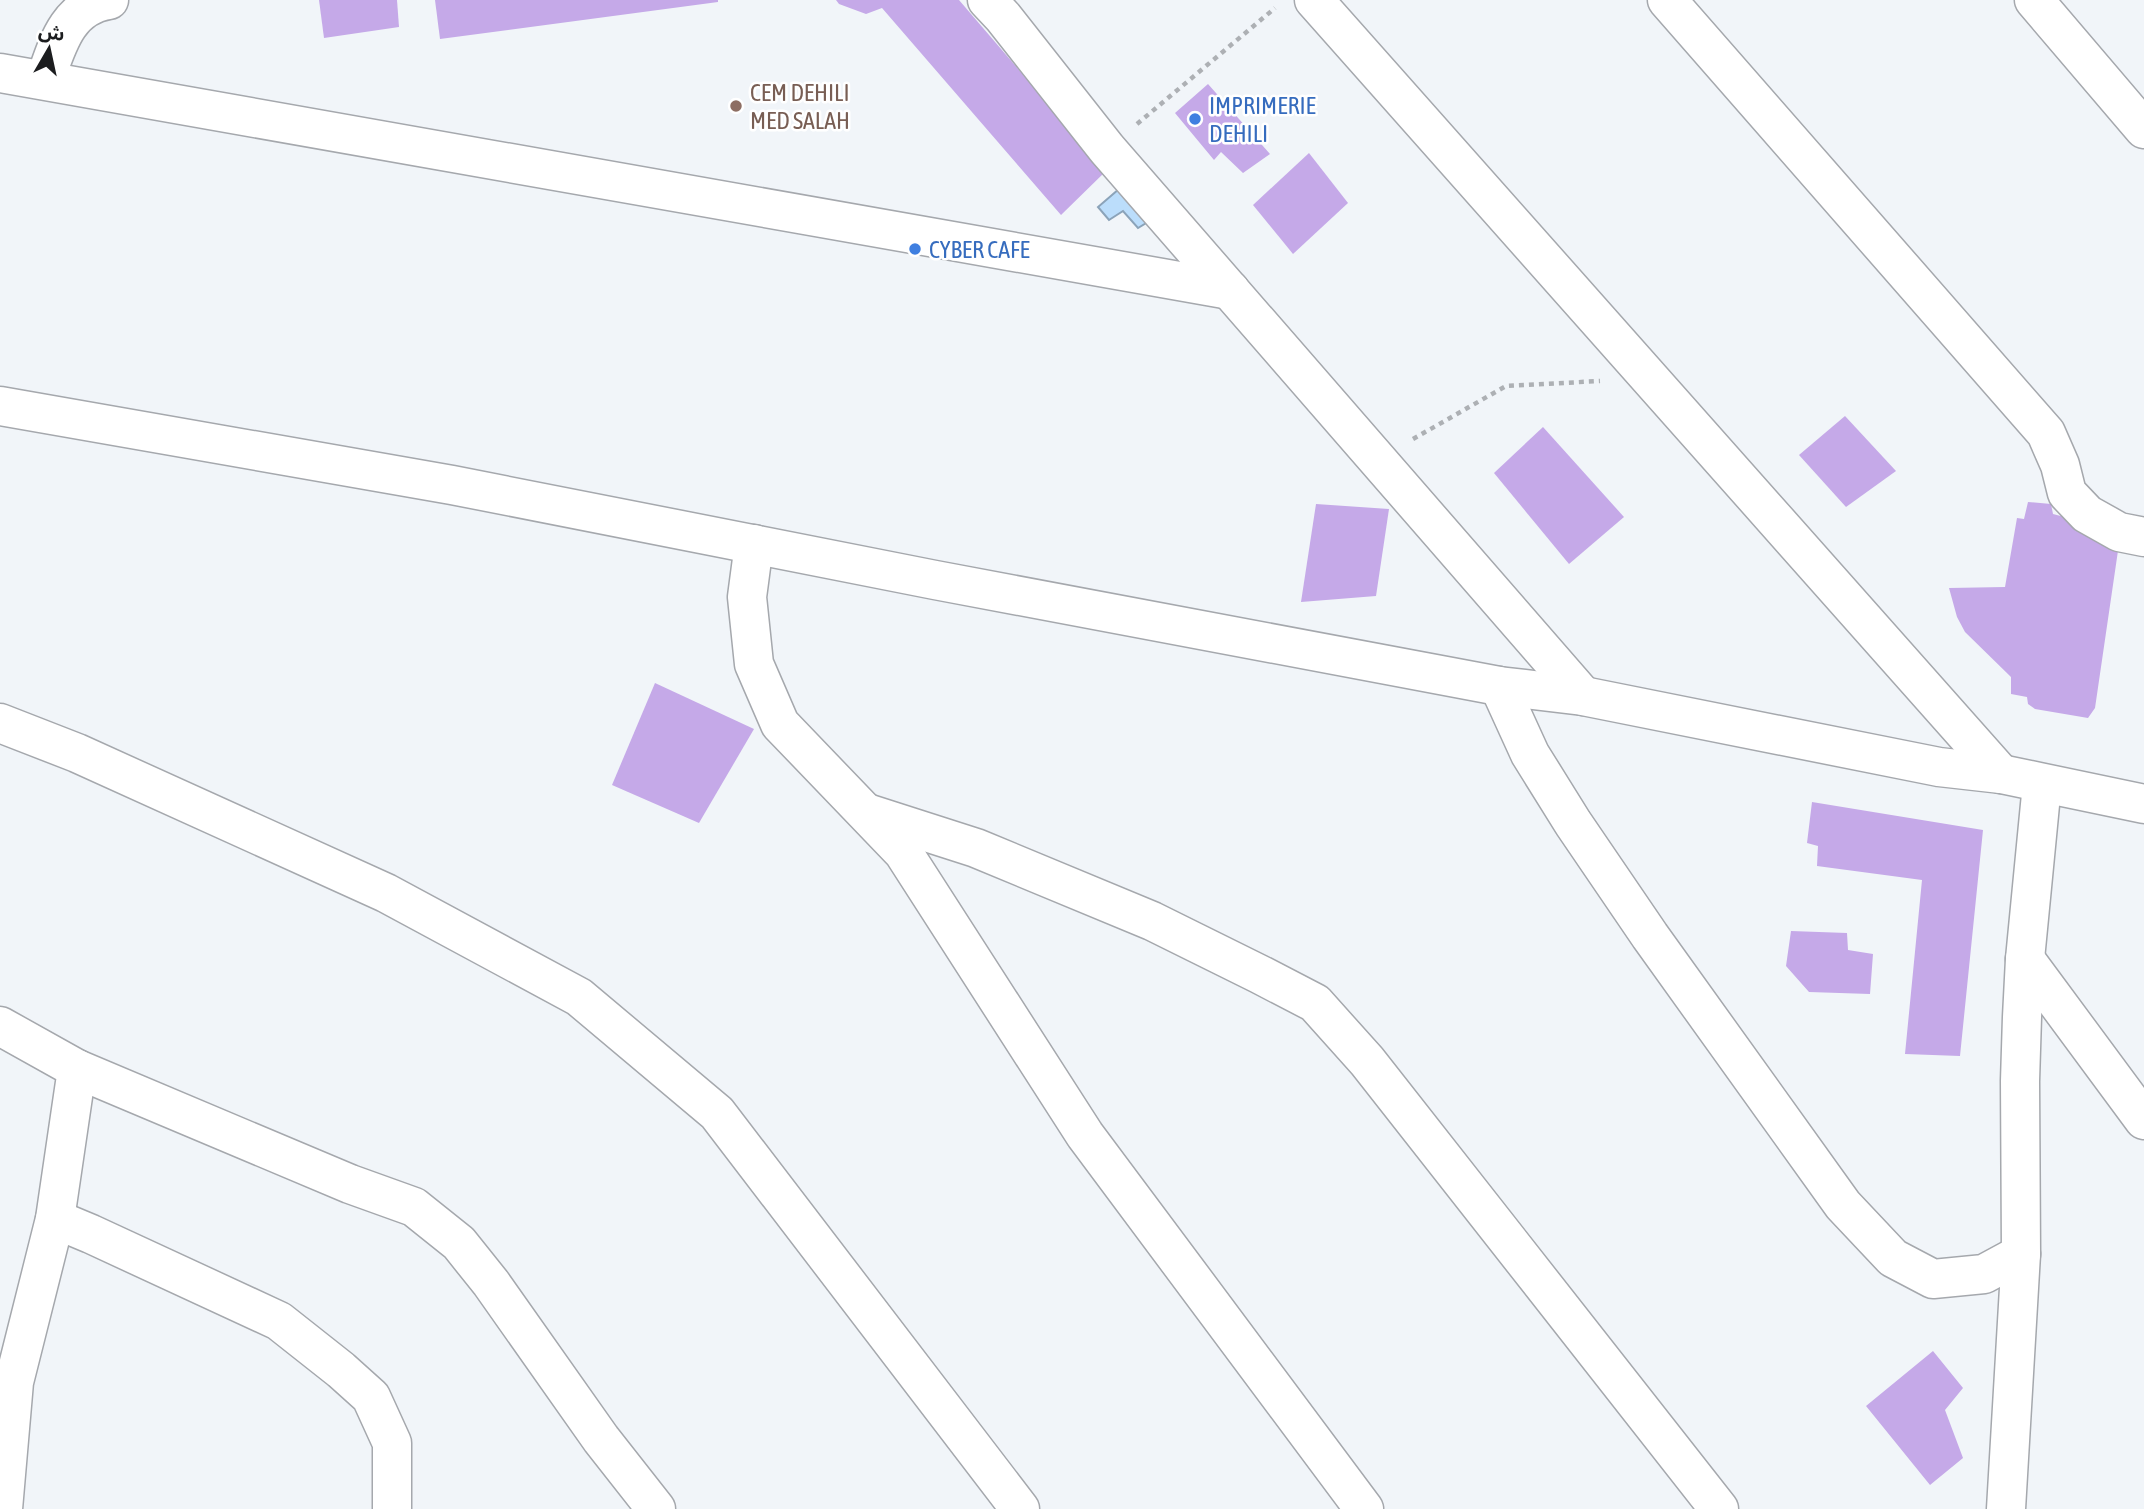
<svg xmlns="http://www.w3.org/2000/svg" width="2144" height="1509" font-family="'Asap Condensed','Noto Sans Arabic',sans-serif">
	<rect width="100%" height="100%" fill="#f1f5f9"/>
	<polygon fill="#bbddfb" stroke="#8ba3b9" stroke-width="2" points="1126,183 1156,217 1138,228 1123,211 1109,220 1098,207"/>
	<g fill="#c5a9e8">
		<polygon points="319,0 397,0 399,27 324,38"/>
		<polygon points="435,0 718,0 718,2 440,39"/>
		<polygon points="836,0 959,0 1106,171 1061,215 882,8 866,14 839,4"/>
		<polygon points="1208,84 1270,154 1243,173 1221,152 1214,160 1175,113"/>
		<polygon points="1309,153 1348,203 1293,254 1253,205"/>
		<polygon points="1845,416 1896,471 1846,507 1799,455"/>
		<polygon points="1543,427 1624,517 1569,564 1494,473"/>
		<polygon points="2028,502 2051,504 2053,514 2076,520 2120,537 2095,708 2088,718 2035,709 2028,704 2027,697 2011,694 2011,677 1965,632 1957,617 1949,588 2005,587 2017,518 2024,519"/>
		<polygon points="1316,504 1389,509 1376,596 1301,602"/>
		<polygon points="655,683 754,729 699,823 612,785"/>
		<polygon points="1812,802 1983,830 1960,1056 1905,1054 1922,880 1817,866 1818,846 1807,843"/>
		<polygon points="1791,931 1847,933 1848,950 1873,954 1870,994 1809,992 1786,966"/>
		<polygon points="1933,1351 1963,1388 1945,1410 1963,1458 1930,1485 1866,1406"/>
	</g>
	<g fill="none" stroke-linecap="round" stroke-linejoin="round">
		<g stroke="#a5a8ad" stroke-width="41">
			<g id="minor">
				<polyline points="987,0 1003,17 1107,149 1583,696"/>
				<polyline points="1314,0 2001,774"/>
				<polyline points="1667,0 2046,433 2060,465 2067,493 2087,514 2119,532 2144,537"/>
				<polyline points="2034,0 2144,129"/>
				<polyline points="0,73 1230,290"/>
				<path d="M45 80C57 46 67 6 109 0"/>
				<polyline points="0,406 452,485 935,580 1499,686 1583,696 1939,767 2001,774 2144,804"/>
				<polyline points="754,544 747,597 754,664 780,724 903,852 1085,1135 1364,1509"/>
				<polyline points="1499,686 1530,754 1573,823 1650,936 1843,1205 1893,1258 1933,1279 1984,1274 2021,1254"/>
				<polyline points="0,723 77,753 386,893 579,997 717,1113 1020,1509"/>
				<polyline points="870,814 976,848 1152,921 1259,974 1315,1003 1367,1061 1719,1509"/>
				<polyline points="2025,959 2144,1120"/>
				<polyline points="0,1026 77,1069 55,1219 14,1382 3,1509"/>
				<polyline points="77,1069 350,1184 414,1207 459,1243 491,1283 601,1439 656,1509"/>
				<polyline points="55,1219 91,1234 279,1321 341,1370 371,1397 392,1443 392,1509"/>
				<polyline points="2006,1509 2021,1254 2020,1081 2022,1017 2025,959 2042,784"/>
			</g>
		</g>
		<g stroke="#adb0b4" stroke-width="4.5" stroke-dasharray="5 5" stroke-linecap="butt">
			<polyline points="1137,124 1275,8"/>
			<polyline points="1413,439 1506,386 1600,381"/>
		</g>
		<use href="#minor" stroke="#fff" stroke-width="38"/>
	</g>
	<circle fill="#8d6e63" stroke="#fff" stroke-width="2.5" cx="736" cy="106" r="7"/>
	<g fill="#3f7fe0" stroke="#fff" stroke-width="2.5">
		<circle cx="1195" cy="119" r="7"/>
		<circle cx="915" cy="249" r="7"/>
	</g>
	<g text-anchor="middle" dominant-baseline="central" stroke-width="5" stroke-linejoin="round" paint-order="stroke">
		<g font-size="24" fill="#785e54" stroke="#fff" text-anchor="start">
			<text x="750" y="92">CEM DEHILI<tspan x="750" dy="28">MED SALAH</tspan></text>
		</g>
		<g font-size="24" fill="#366cbe" stroke="#fff" text-anchor="start">
			<text x="1209" y="105">IMPRIMERIE<tspan x="1209" dy="28">DEHILI</tspan></text>
			<text x="929" y="249">CYBER CAFE</text>
		</g>
	</g>
	<g transform="translate(49 49) rotate(9)" stroke="#ffffff" stroke-width="5" paint-order="stroke">
	<path d="M0-5L12 26L0 18L-12 26Z" fill="#1c1d1f"/>
	<text y="-10" font-size="19" font-weight="bold" text-anchor="middle" fill="#1c1d1f">ش</text>
	</g>
</svg>
